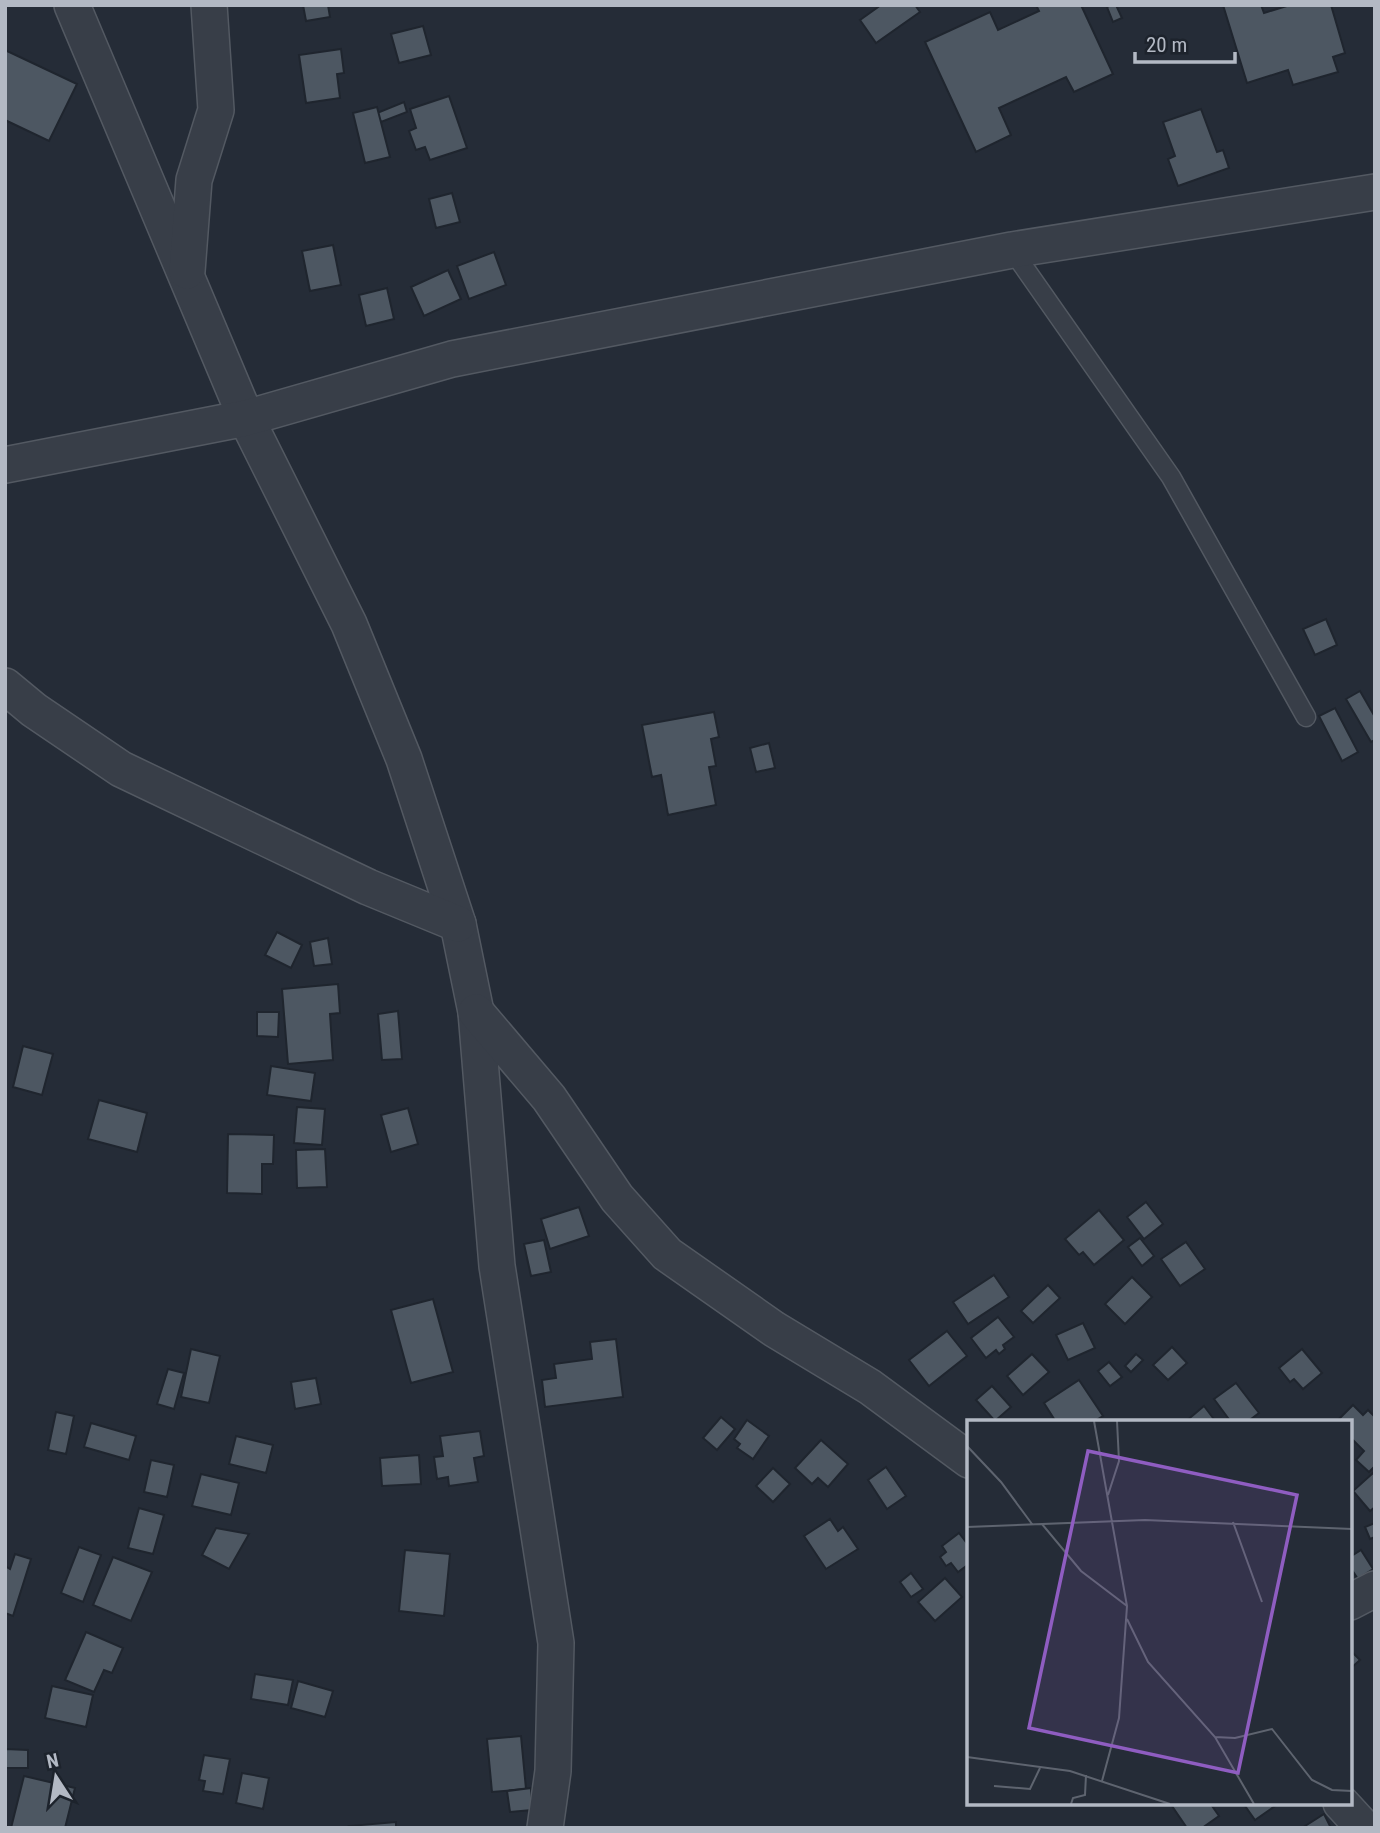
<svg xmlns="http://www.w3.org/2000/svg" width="1380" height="1833" font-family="'Roboto Condensed',sans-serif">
	<rect width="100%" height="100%" fill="#252c37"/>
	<g fill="#4d5762" stroke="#1f252e" stroke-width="2">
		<polygon points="303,5 328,5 330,17 306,21"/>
		<polygon points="881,5 915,5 920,12 876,43 860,20"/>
		<polygon points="1036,5 1081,5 1113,74 1074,92 1066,77 999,108 1011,135 976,152 925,42 990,12 998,30 1039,11"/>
		<polygon points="1111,5 1116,5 1122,18 1113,22 1107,7"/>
		<polygon points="1223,5 1261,5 1264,13 1290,5 1331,5 1345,53 1333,57 1338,72 1293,85 1288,70 1247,83"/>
		<polygon points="423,26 431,55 399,63 391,34"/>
		<polygon points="341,49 344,73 337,74 340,98 306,103 299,55"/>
		<polygon points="5,50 77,84 49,141 5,120"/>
		<polygon points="449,96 467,148 430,160 425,147 416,150 409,131 416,128 410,109"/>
		<polygon points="404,102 407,112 381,122 377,113"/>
		<polygon points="377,107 390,157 365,163 353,113"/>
		<polygon points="1201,109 1217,152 1223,150 1229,168 1178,186 1168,159 1175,156 1163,122"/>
		<polygon points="452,193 460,222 436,228 429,199"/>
		<polygon points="333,245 341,285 310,291 302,251"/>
		<polygon points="494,252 506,285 469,299 457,266"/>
		<polygon points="448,270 461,299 424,316 411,287"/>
		<polygon points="387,288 394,319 366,326 359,295"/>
		<polygon points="1326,619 1337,645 1315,655 1303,629"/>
		<polygon points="1360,691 1375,717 1375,740 1371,742 1346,699"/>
		<polygon points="1335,708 1358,752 1342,761 1319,716"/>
		<polygon points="714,712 719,737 711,739 716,766 709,767 716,805 668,815 661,775 652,777 642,725"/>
		<polygon points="769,743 775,768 756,772 750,748"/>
		<polygon points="277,932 302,945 291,968 265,955"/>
		<polygon points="328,938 332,964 314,966 310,942"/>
		<polygon points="338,984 340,1013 330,1014 333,1060 288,1064 282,989"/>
		<polygon points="398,1011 402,1059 382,1060 378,1014"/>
		<polygon points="257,1012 279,1012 278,1037 257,1036"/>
		<polygon points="23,1046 53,1054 42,1095 13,1087"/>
		<polygon points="271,1066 315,1073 311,1101 267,1095"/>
		<polygon points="99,1100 147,1113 137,1152 88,1139"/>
		<polygon points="297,1107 325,1109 322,1145 294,1143"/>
		<polygon points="408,1108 418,1144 391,1152 381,1115"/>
		<polygon points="228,1134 274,1135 273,1164 262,1164 262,1194 227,1193"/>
		<polygon points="325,1149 327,1187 297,1188 296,1150"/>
		<polygon points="1146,1202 1163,1224 1144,1239 1127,1217"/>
		<polygon points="579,1207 589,1236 550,1249 541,1219"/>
		<polygon points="1099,1210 1124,1240 1094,1265 1083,1252 1079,1255 1065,1239"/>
		<polygon points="1140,1238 1154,1256 1142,1266 1128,1247"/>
		<polygon points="544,1240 551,1272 531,1276 524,1244"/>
		<polygon points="1186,1242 1205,1269 1180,1286 1161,1259"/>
		<polygon points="994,1275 1009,1297 968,1324 953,1302"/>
		<polygon points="1132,1277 1152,1297 1125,1324 1105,1304"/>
		<polygon points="1048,1285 1060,1298 1033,1323 1021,1311"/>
		<polygon points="433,1299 453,1372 411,1383 391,1310"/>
		<polygon points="998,1317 1014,1337 1003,1345 1005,1349 999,1354 996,1350 986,1358 971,1338"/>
		<polygon points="1083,1323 1095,1348 1068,1360 1056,1335"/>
		<polygon points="947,1331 967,1356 929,1386 909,1360"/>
		<polygon points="616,1339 623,1397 545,1407 542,1380 556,1378 554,1364 592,1359 590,1342"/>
		<polygon points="1172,1347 1187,1363 1168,1380 1153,1365"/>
		<polygon points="191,1349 220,1356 209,1403 181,1397"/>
		<polygon points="1302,1349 1322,1373 1303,1389 1294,1379 1290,1382 1279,1368"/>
		<polygon points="1032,1354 1049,1372 1023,1395 1007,1376"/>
		<polygon points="1136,1354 1143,1360 1131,1372 1125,1366"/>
		<polygon points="1109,1362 1122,1377 1110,1386 1098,1371"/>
		<polygon points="168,1369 184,1373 174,1409 157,1404"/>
		<polygon points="316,1378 321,1404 295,1409 291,1382"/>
		<polygon points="1079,1380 1103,1416 1093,1422 1056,1422 1044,1403"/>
		<polygon points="1236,1383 1259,1413 1247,1422 1231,1422 1214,1399"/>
		<polygon points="992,1386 1011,1407 995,1421 976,1400"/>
		<polygon points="1353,1405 1363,1415 1368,1410 1375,1417 1375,1466 1369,1472 1356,1460 1364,1451 1353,1440 1350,1442 1350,1422 1337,1421"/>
		<polygon points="1204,1406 1216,1422 1185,1422"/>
		<polygon points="56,1412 74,1416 66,1454 48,1450"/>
		<polygon points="721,1417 735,1429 717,1450 703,1438"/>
		<polygon points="747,1420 769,1436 753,1459 737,1448 740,1444 734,1439"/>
		<polygon points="91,1423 136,1436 129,1460 84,1447"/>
		<polygon points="480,1431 484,1456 474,1458 478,1482 449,1486 448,1477 437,1479 434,1457 443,1456 440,1436"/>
		<polygon points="236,1436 273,1445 266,1473 229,1464"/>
		<polygon points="821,1440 848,1464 828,1487 818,1478 812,1484 795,1468"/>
		<polygon points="419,1455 421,1484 382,1486 380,1458"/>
		<polygon points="151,1460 174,1465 167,1497 144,1492"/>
		<polygon points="886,1467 906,1496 887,1509 868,1480"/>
		<polygon points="773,1468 790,1484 773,1502 756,1486"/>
		<polygon points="1373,1473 1375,1476 1375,1507 1370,1511 1353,1491"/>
		<polygon points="201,1474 239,1483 231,1515 192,1506"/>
		<polygon points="139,1508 164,1515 153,1554 128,1548"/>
		<polygon points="830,1519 838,1531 843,1527 858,1549 826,1569 804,1536"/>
		<polygon points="1375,1523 1375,1537 1370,1539 1365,1527"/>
		<polygon points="216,1528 249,1534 229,1569 202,1555"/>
		<polygon points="959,1533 969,1546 969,1564 958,1572 951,1563 946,1566 940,1557 946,1552 942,1546"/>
		<polygon points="79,1547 101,1555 83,1602 61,1593"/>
		<polygon points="405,1550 450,1554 444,1616 399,1611"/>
		<polygon points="1361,1550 1373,1569 1358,1579 1350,1567 1350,1557"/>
		<polygon points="15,1554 31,1559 13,1616 5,1613 5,1566 10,1569"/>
		<polygon points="113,1557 152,1572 131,1621 93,1605"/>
		<polygon points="911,1573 923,1589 911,1597 900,1582"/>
		<polygon points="945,1578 962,1597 935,1621 918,1602"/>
		<polygon points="86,1632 123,1648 112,1673 104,1670 94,1692 65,1680"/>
		<polygon points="1350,1650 1360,1660 1350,1669"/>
		<polygon points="255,1674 293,1680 288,1705 251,1699"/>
		<polygon points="298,1681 333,1691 325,1717 291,1708"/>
		<polygon points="52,1686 93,1695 86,1727 45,1718"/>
		<polygon points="521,1736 526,1789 492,1792 487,1739"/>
		<polygon points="5,1749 28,1750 28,1768 5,1768"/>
		<polygon points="204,1755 230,1759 223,1794 203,1791 205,1781 199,1780"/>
		<polygon points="242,1773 269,1778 263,1809 236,1803"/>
		<polygon points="24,1776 75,1788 65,1828 11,1828"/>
		<polygon points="531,1788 532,1810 510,1812 507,1791"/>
		<polygon points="1177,1803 1210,1803 1219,1816 1202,1828 1187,1828 1172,1806"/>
		<polygon points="1243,1803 1272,1803 1275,1806 1255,1820"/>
		<polygon points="1324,1814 1331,1828 1302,1828"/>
		<polygon points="396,1822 396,1828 350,1828 349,1826"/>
	</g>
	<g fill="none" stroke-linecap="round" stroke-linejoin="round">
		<g stroke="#535962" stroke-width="21">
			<polyline id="service" points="1012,250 1171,477 1306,717"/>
		</g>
		<g stroke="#535962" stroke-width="38">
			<g id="minor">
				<polyline points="72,5 246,418 349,624 404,759 458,924 476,1012 497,1266 556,1643 553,1771 545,1828"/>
				<polyline points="187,271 194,180 216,110 209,5"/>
				<polyline points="5,465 246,418 452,359 1012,250 1375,192"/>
				<polyline points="5,686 34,710 121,769 368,887 458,924"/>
				<polyline points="476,1012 549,1098 617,1198 667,1254 774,1329 870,1387 969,1460"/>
				<polyline points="1350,1602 1375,1589"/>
				<polyline points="1341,1803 1364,1828"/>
			</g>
		</g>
		<use href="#service" stroke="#383e48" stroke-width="18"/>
		<use href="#minor" stroke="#383e48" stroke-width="35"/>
	</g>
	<g transform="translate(967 1420)">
		<rect width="385" height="385" fill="#252c37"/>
		<path fill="none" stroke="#5e646f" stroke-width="2" d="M127 1 160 186 152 298 135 361M0 26 34 62 65 104M141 75 152 41 150 1M266 102 295 182M75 104 114 151 160 186M0 107 178 100 385 109M160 199 181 242 248 317 287 384M248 317 268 318 305 309 345 360 365 370 385 371M0 337 103 351 203 384M27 366 63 369 73 348M104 384 106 378 118 375 119 355"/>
		<path fill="#8f5dc1" fill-opacity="0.15" stroke="#8f5dc1" stroke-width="3.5" d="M121 31 330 75 271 353 62 308Z"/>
		<rect width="385" height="385" fill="none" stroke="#b3b9c4" stroke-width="3.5"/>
	</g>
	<rect width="1380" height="1833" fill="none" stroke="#b3b9c4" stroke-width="14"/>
	<g transform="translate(56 1777) rotate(348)" stroke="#1d232c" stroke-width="5" paint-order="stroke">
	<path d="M0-5L12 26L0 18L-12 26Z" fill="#b3b9c4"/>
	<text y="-10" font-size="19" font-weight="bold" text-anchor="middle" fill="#b3b9c4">N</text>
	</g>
	<path d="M1135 52v10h100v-10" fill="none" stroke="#b3b9c4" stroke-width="3.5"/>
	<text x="1146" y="52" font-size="21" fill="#b3b9c4" stroke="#1d232c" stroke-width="5" paint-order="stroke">20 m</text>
</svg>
